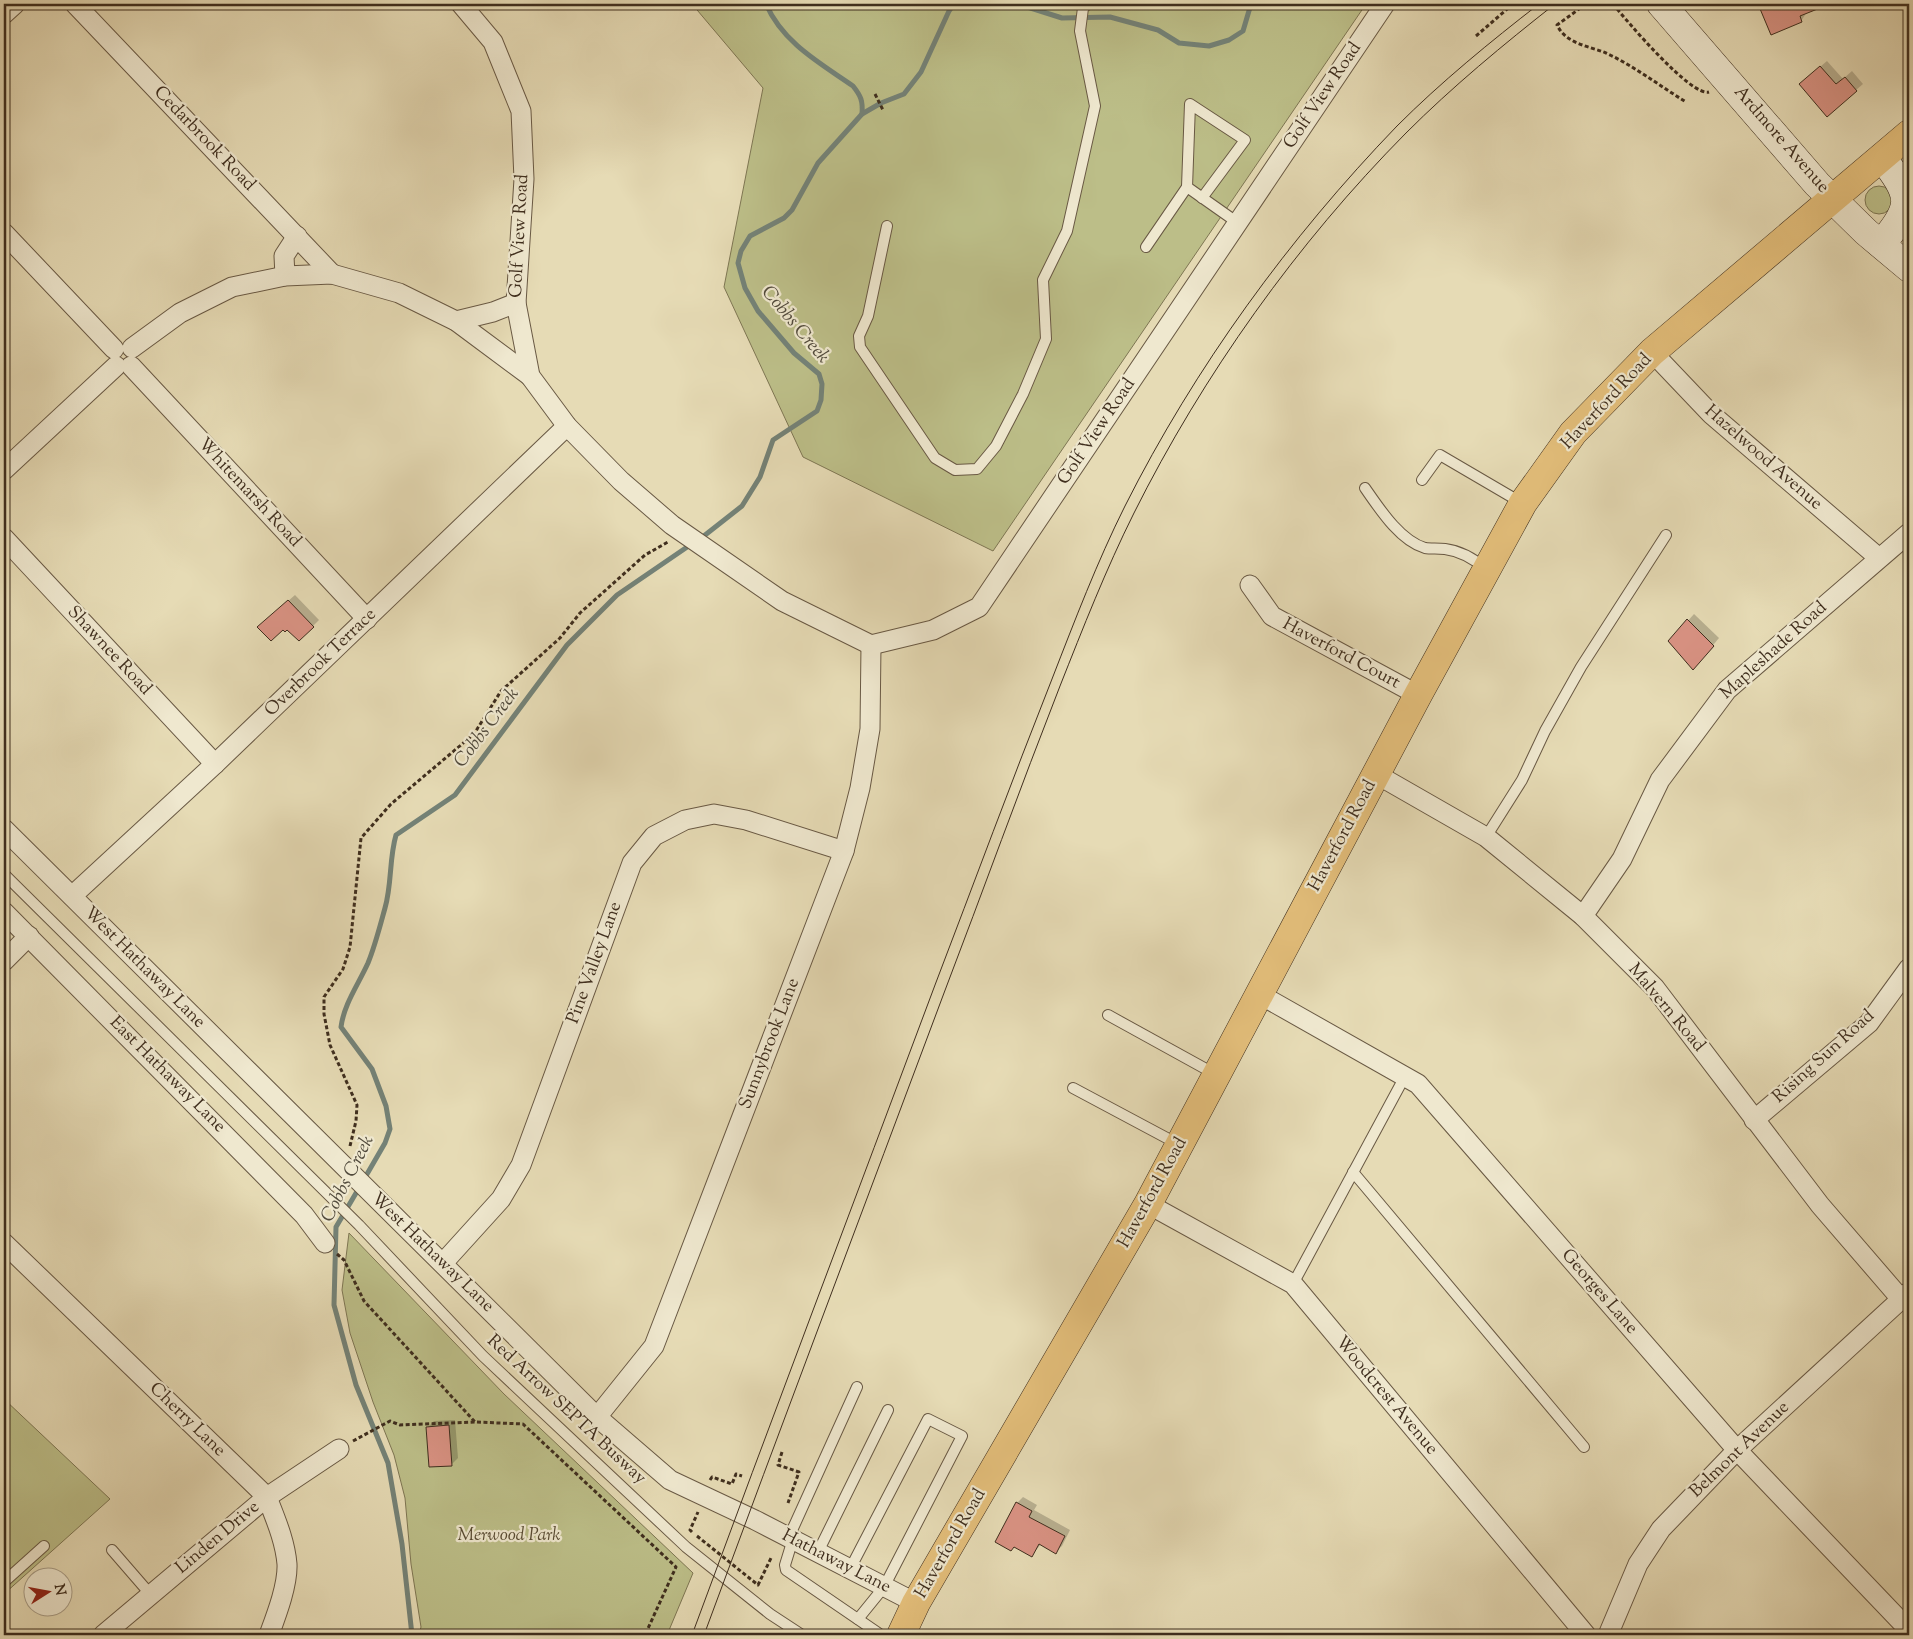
<svg xmlns="http://www.w3.org/2000/svg" width="1913" height="1639" font-family="'Sorts Mill Goudy',serif">
	<rect width="100%" height="100%" fill="#e6dbb5"/>
	<filter id="stains"><feTurbulence type="fractalNoise" baseFrequency=".004" numOctaves="4"/><feColorMatrix values="0 0 0 0 .2 0 0 0 0 .09 0 0 0 0 .02 0 0 0 .5 -.17"/></filter>
	<radialGradient id="worn" r=".72"><stop offset=".6" stop-color="#630" stop-opacity="0"/><stop offset="1" stop-color="#630" stop-opacity=".3"/></radialGradient>
	<g fill="#bcbe88" stroke="#7e7653">
		<polygon points="692,4 1366,4 993,551 803,457 724,287 763,88"/>
		<circle cx="1879" cy="200" r="14"/>
		<polygon points="349,1233 504,1394 693,1573 667,1635 419,1635 421,1627 411,1564 405,1498 394,1455 373,1402 350,1333 342,1290"/>
		<polygon points="4,1399 110,1499 4,1594"/>
	</g>
	<g fill="#0003">
		<polygon points="1760,4 1818,4 1807,12 1801,21 1772,34"/>
		<polygon points="1827,61 1843,79 1852,71 1863,84 1856,90 1807,78"/>
		<polygon points="295,595 319,620 299,640 287,628 265,621"/>
		<polygon points="1694,614 1719,638 1699,662 1670,641"/>
		<polygon points="455,1420 458,1458 452,1464 427,1428 434,1421"/>
		<polygon points="1023,1497 1037,1505 1034,1510 1070,1530 1062,1546 1055,1552 1041,1544 1032,1555 1017,1503"/>
	</g>
	<g fill="none" stroke-linecap="round" stroke-linejoin="round">
		<g stroke="#748277" stroke-width="5">
			<path d="M766 4C783 43 820 63 853 86 861 96 863 101 862 114"/>
			<polyline points="1018,4 1062,18 1110,17 1158,30 1179,43 1209,46 1229,40 1243,31 1251,4"/>
			<polyline points="700,539 742,506 760,477 773,440 817,411 821,400 822,384 819,374 794,353 758,311 745,288 738,263 741,251 750,236 784,218 792,210 818,163 862,114 881,103 904,94 921,72 949,11 954,4"/>
			<path d="M363 1181 385 1143 390 1129 386 1106 372 1069 341 1027C344 1004 358 985 368 963 375 946 380 926 385 908 392 884 389 859 396 835L455 795 567 645 617 595 693 543"/>
			<polyline points="359,1188 336,1227 334,1305 356,1385 388,1463 402,1544 412,1635"/>
		</g>
	</g>
	<g fill="#d99283" stroke="#3f2e1e">
		<polygon points="1758,4 1830,4 1800,16 1802,22 1771,35"/>
		<polygon points="1820,66 1836,84 1845,77 1857,91 1827,117 1799,84"/>
		<polygon points="288,600 314,627 299,641 287,630 285,632 283,630 271,641 257,627"/>
		<polygon points="1687,619 1714,646 1693,670 1668,641"/>
		<polygon points="449,1425 452,1466 429,1467 426,1427"/>
		<polygon points="1016,1502 1032,1511 1029,1517 1065,1536 1056,1554 1039,1544 1032,1557 1014,1547 1011,1551 995,1542"/>
	</g>
	<g fill="none" stroke-linecap="round" stroke-linejoin="round">
		<g stroke="#695944" stroke-width="12">
			<g id="lane">
				<polyline points="1187,187 1190,104 1245,140 1202,198"/>
				<polyline points="887,226 868,316 859,336 860,347 935,458 955,470 977,469 996,446 1023,394 1046,339 1043,280 1067,231 1095,106 1080,31 1083,8 1088,4"/>
				<polyline points="1146,247 1187,187 1238,223"/>
				<polyline points="1422,480 1440,455 1522,503"/>
				<path d="M1365 488C1379 508 1400 541 1425 548 1431 549 1438 548 1445 549 1461 551 1473 558 1486 569"/>
				<polyline points="1486,837 1522,780 1545,731 1581,667 1666,535"/>
				<polyline points="4,874 359,1225 483,1356 686,1547 770,1614 802,1635"/>
				<polyline points="1108,1015 1215,1074"/>
				<polyline points="1073,1088 1178,1144"/>
				<polyline points="1353,1172 1584,1447"/>
				<polyline points="1293,1284 1404,1078"/>
				<polyline points="789,1537 857,1387"/>
				<polyline points="793,1539 785,1565 786,1570 881,1635"/>
				<polyline points="112,1550 151,1595"/>
				<polyline points="818,1552 888,1410"/>
				<polyline points="850,1569 928,1419 962,1436 884,1587 858,1619"/>
				<polyline points="4,1582 44,1546"/>
			</g>
		</g>
		<g stroke="#695944" stroke-width="21">
			<g id="street">
				<polyline points="75,4 332,274"/>
				<polyline points="461,4 493,42 521,111 524,179 516,303 530,376 567,426 621,481 672,525 782,601 871,645 933,630 979,607 1385,4"/>
				<polyline points="4,14 15,4"/>
				<polyline points="4,233 114,349"/>
				<polyline points="285,276 284,256 297,236"/>
				<polyline points="456,321 493,312 516,303"/>
				<polyline points="132,348 180,313 232,287 285,276 332,274 399,293 456,321 530,376"/>
				<polyline points="1652,352 1711,414 1879,558"/>
				<polyline points="131,366 367,619"/>
				<polyline points="4,470 116,366"/>
				<polyline points="4,538 215,764"/>
				<polyline points="1250,585 1272,616 1418,695"/>
				<polyline points="1376,774 1486,837 1583,916 1655,988 1820,1205 1901,1299"/>
				<polyline points="4,829 597,1417 670,1480 755,1520 916,1603"/>
				<polyline points="72,896 215,764 567,426"/>
				<polyline points="4,912 304,1215 325,1243"/>
				<polyline points="1583,916 1622,859 1660,780 1727,690 1909,533"/>
				<polyline points="4,961 29,936"/>
				<polyline points="1259,994 1418,1084 1737,1450 1909,1630"/>
				<polyline points="1754,1120 1869,1023 1909,968"/>
				<polyline points="1148,1204 1293,1284 1586,1635"/>
				<path d="M4 1243 267 1497C275 1518 285 1540 287 1564 288 1585 276 1616 269 1635"/>
				<polyline points="443,1263 501,1199 521,1165 632,863 654,836 685,820 714,814 746,820 844,851"/>
				<polyline points="597,1417 654,1346 844,851 860,788 870,729 871,645"/>
				<polyline points="103,1635 267,1497 339,1449"/>
				<polyline points="1608,1635 1638,1564 1661,1529 1737,1450 1909,1292"/>
			</g>
		</g>
		<g stroke="#3f2e1e" stroke-width="29">
			<g id="secondary">
				<polyline points="1661,4 1817,184 1866,232 1909,268"/>
				<path d="M1881 244C1913 207 1913 196 1882 158"/>
			</g>
		</g>
		<g stroke="#3f2e1e" stroke-width="29">
			<polyline id="primary" points="901,1635 916,1603 1148,1204 1418,695 1523,503 1573,433 1652,352 1909,134"/>
		</g>
		<g stroke="#3f2e1e" stroke-width="3" stroke-dasharray="4 2.5" stroke-linecap="butt">
			<path d="M1586 4 1557 25C1566 44 1589 46 1606 53 1634 66 1660 86 1686 102"/>
			<path d="M1613 4C1626 20 1691 97 1709 92"/>
			<polyline points="1476,36 1513,4"/>
			<polyline points="875,94 883,110"/>
			<polyline points="350,1146 356,1121 357,1105 330,1045 324,1014 324,997 343,969 350,947 361,838 391,804 474,734 501,691 560,638 580,613 645,555 668,542"/>
			<polyline points="337,1254 344,1260 364,1301 475,1422 523,1424 676,1567 645,1635"/>
			<polyline points="353,1441 390,1421 400,1425 475,1422"/>
			<polyline points="782,1452 778,1465 799,1472 788,1503"/>
			<polyline points="710,1480 712,1477 732,1484 736,1474 742,1476"/>
			<polyline points="692,1532 690,1530 698,1512"/>
			<polyline points="697,1536 758,1585 772,1556"/>
		</g>
		<use href="#lane" stroke="#efe8cf" stroke-width="10"/>
		<use href="#street" stroke="#efe8cf" stroke-width="19"/>
		<use href="#secondary" stroke="#efe8cf" stroke-width="28"/>
		<use href="#primary" stroke="#e3be7a" stroke-width="28"/>
		<g stroke="#3f2e1e" stroke-width="1">
			<path d="M692 1635C772 1418 854 1202 935 985 974 883 1012 780 1052 679 1075 620 1097 562 1125 506 1195 367 1289 238 1397 126 1441 82 1490 42 1539 4"/>
			<path d="M704 1635C783 1421 864 1207 944 993 983 891 1020 788 1060 686 1083 628 1106 569 1134 513 1203 375 1297 243 1406 133 1452 87 1504 44 1555 4"/>
		</g>
	</g>
	<g text-anchor="middle" dominant-baseline="central" stroke-width="4.5" stroke-linejoin="round" paint-order="stroke">
		<g font-size="18" fill="#3f2e1e" stroke="#efe8cf">
			<text transform="translate(1323 96) rotate(-56)">Golf View Road</text>
			<text transform="translate(204 139) rotate(46)">Cedarbrook Road</text>
			<text transform="translate(1781 140) rotate(49)">Ardmore Avenue</text>
			<text transform="translate(520 236) rotate(-87)">Golf View Road</text>
			<text transform="translate(1607 402) rotate(-47)">Haverford Road</text>
			<text transform="translate(1097 432) rotate(-56)">Golf View Road</text>
			<text transform="translate(1763 458) rotate(41)">Hazelwood Avenue</text>
			<text transform="translate(249 493) rotate(47)">Whitemarsh Road</text>
			<text transform="translate(109 651) rotate(47)">Shawnee Road</text>
			<text transform="translate(1774 651) rotate(-42)">Mapleshade Road</text>
			<text transform="translate(1341 654) rotate(28)">Haverford Court</text>
			<text transform="translate(321 663) rotate(-44)">Overbrook Terrace</text>
			<text transform="translate(1343 836) rotate(-62)">Haverford Road</text>
			<text transform="translate(595 963) rotate(-70)">Pine Valley Lane</text>
			<text transform="translate(144 968) rotate(45)">West Hathaway Lane</text>
			<text transform="translate(1666 1008) rotate(50)">Malvern Road</text>
			<text transform="translate(770 1044) rotate(-69)">Sunnybrook Lane</text>
			<text transform="translate(1824 1057) rotate(-42)">Rising Sun Road</text>
			<text transform="translate(167 1075) rotate(45)">East Hathaway Lane</text>
			<text transform="translate(1153 1193) rotate(-61)">Haverford Road</text>
			<text transform="translate(432 1253) rotate(44)">West Hathaway Lane</text>
			<text transform="translate(1599 1292) rotate(49)">Georges Lane</text>
			<text transform="translate(1386 1396) rotate(50)">Woodcrest Avenue</text>
			<text transform="translate(566 1410) rotate(43)">Red Arrow SEPTA Busway</text>
			<text transform="translate(187 1420) rotate(44)">Cherry Lane</text>
			<text transform="translate(1740 1450) rotate(-44)">Belmont Avenue</text>
			<text transform="translate(218 1538) rotate(-40)">Linden Drive</text>
			<text transform="translate(951 1544) rotate(-60)">Haverford Road</text>
			<text transform="translate(836 1562) rotate(27)">Hathaway Lane</text>
		</g>
		<g font-size="18" font-style="italic" fill="#584b33" stroke="#efe8cf">
			<text x="509" y="1536">Merwood Park</text>
		</g>
		<g font-size="19" font-style="italic" fill="#514a3c" stroke="#efe8cf">
			<text transform="translate(795 325) rotate(50)">Cobbs Creek</text>
			<text transform="translate(487 728) rotate(-53)">Cobbs Creek</text>
			<text transform="translate(348 1179) rotate(-63)">Cobbs Creek</text>
		</g>
	</g>
	<rect width="1913" height="1639" fill="none" stroke="#e6dbb5" stroke-width="20"/>
	<rect x="5" y="5" width="1903" height="1629" fill="none" stroke="#3f2e1e" stroke-width="2.5"/>
	<rect x="10" y="10" width="1893" height="1619" fill="none" stroke="#3f2e1e"/>
	<g transform="translate(48 1592) rotate(79)"><circle r="24" fill="#efe8cf" stroke="#a99e88"/>
	<path d="M0-4L9 19L0 12L-9 19Z" fill="#8f2418"/>
	<text y="-8" font-size="14" font-weight="bold" text-anchor="middle" fill="#3f2e1e">N</text>
	</g>
	<rect width="100%" height="100%" filter="url(#stains)"/>
	<rect width="100%" height="100%" fill="url(#worn)"/>
</svg>
